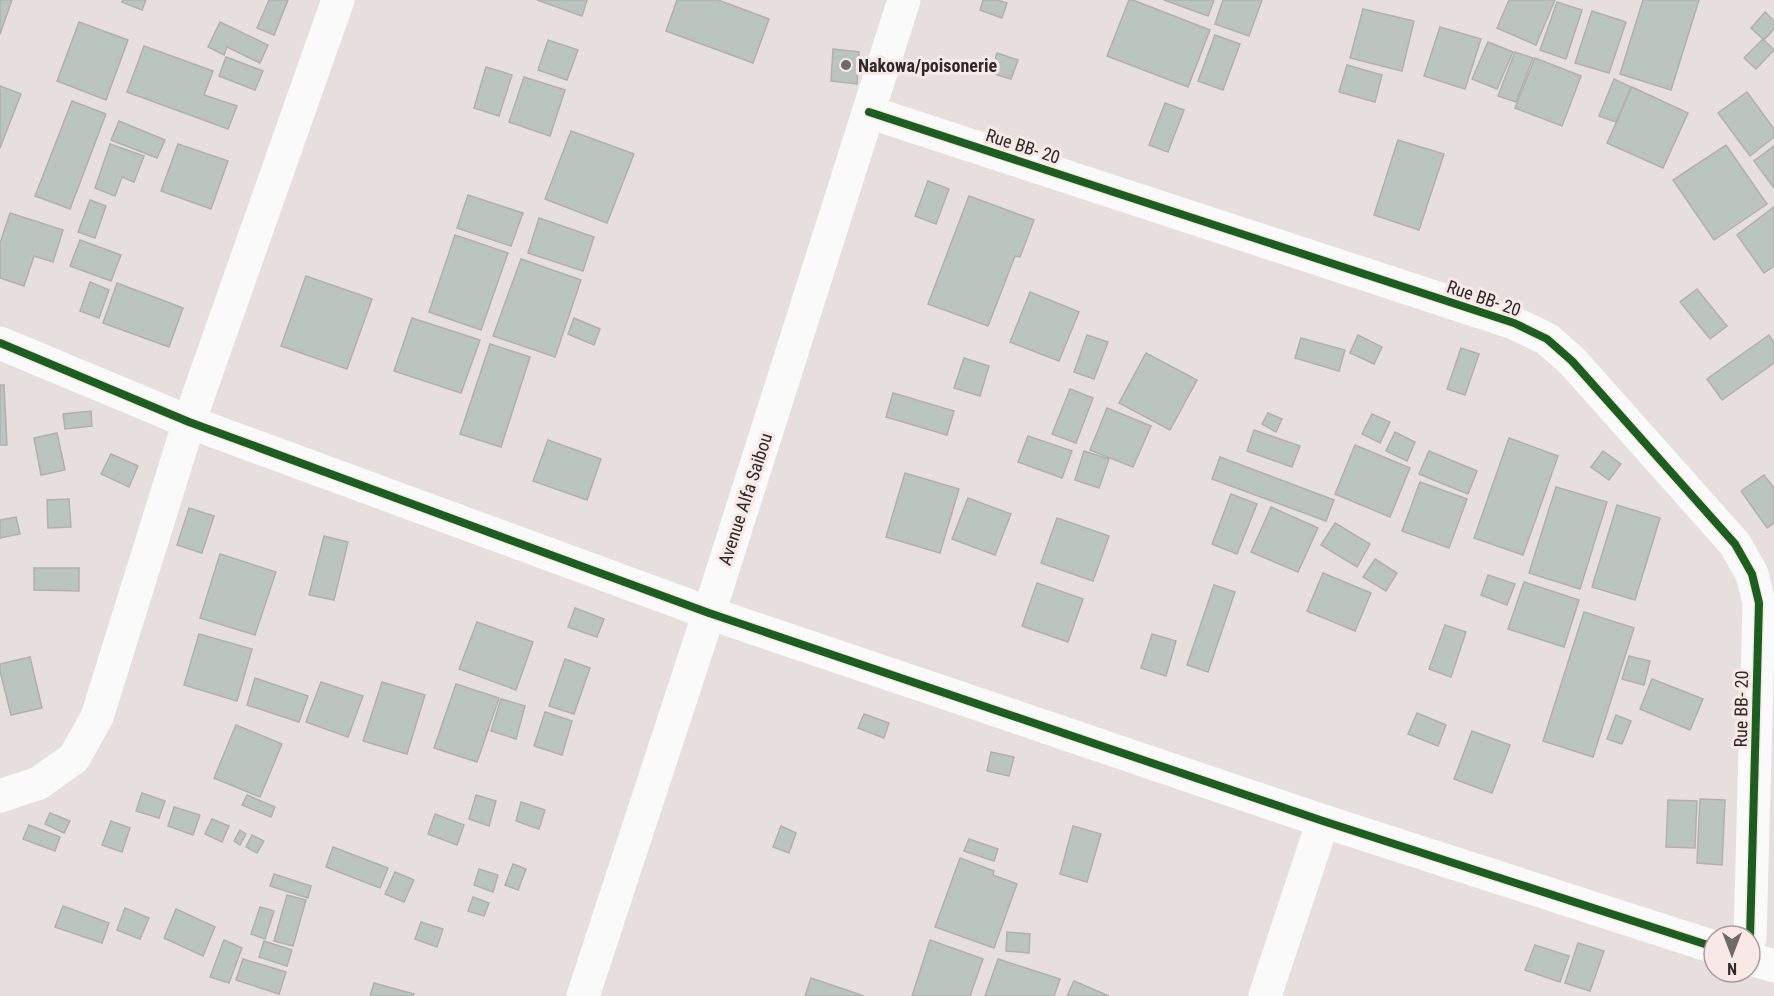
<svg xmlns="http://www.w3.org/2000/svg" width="1774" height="996" font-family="'Roboto Condensed',sans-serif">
	<rect width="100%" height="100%" fill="#e7dfdd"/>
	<g fill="#bbc5c0" stroke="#b1b0ae" stroke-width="1.5">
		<polygon points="0,0 12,0 0,34"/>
		<polygon points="123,0 146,0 142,10 122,2"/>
		<polygon points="269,0 288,0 274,35 257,28"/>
		<polygon points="537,0 587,0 582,16"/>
		<polygon points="677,0 718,0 769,19 753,63 666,31"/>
		<polygon points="983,0 998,0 1007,3 1002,18 980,10"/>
		<polygon points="1129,0 1133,0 1210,30 1188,87 1107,56"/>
		<polygon points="1164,0 1214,0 1208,16"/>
		<polygon points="1223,0 1262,0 1249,36 1215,24"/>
		<polygon points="1509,0 1555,0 1536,45 1497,28"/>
		<polygon points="1643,0 1699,0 1671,90 1620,74"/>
		<polygon points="1557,2 1582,10 1566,59 1540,50"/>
		<polygon points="1363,9 1414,21 1402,71 1350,58"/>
		<polygon points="1592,11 1626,22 1609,73 1575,63"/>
		<polygon points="1765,12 1774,21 1774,29 1764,40 1751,28"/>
		<polygon points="79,22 128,40 106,100 57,81"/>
		<polygon points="220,22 268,45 260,63 227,47 224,55 208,47"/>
		<polygon points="1440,27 1481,39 1465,89 1424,76"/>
		<polygon points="1215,35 1240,44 1223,90 1198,81"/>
		<polygon points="1763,39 1774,50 1756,69 1744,58"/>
		<polygon points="548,40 578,50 567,80 538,70"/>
		<polygon points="1488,42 1513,52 1497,89 1472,79"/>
		<polygon points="144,46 213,71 204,95 237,106 228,129 127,92"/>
		<polygon points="833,49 859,52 857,84 831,81"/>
		<polygon points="1515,52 1533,58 1516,102 1498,96"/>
		<polygon points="997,53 1018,60 1011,79 991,73"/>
		<polygon points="226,57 263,71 255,90 219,76"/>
		<polygon points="1535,58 1581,76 1562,126 1515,108"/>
		<polygon points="1347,65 1382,75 1375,102 1339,92"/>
		<polygon points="486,67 512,75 499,116 474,108"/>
		<polygon points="524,77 565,90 550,136 509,122"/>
		<polygon points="1614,79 1631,87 1616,122 1599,116"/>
		<polygon points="0,86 21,94 0,148"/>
		<polygon points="1632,87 1688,113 1663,168 1607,143"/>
		<polygon points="1747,92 1774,129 1774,137 1750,156 1718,113"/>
		<polygon points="72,101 106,114 70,209 35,196"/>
		<polygon points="1165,103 1184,110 1168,152 1149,145"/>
		<polygon points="119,121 165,140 157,158 111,140"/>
		<polygon points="571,131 634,154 607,223 545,199"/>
		<polygon points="1398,140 1444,154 1419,230 1374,215"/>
		<polygon points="110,144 144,156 134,182 122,177 115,196 95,188"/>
		<polygon points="178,144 228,161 211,209 161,191"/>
		<polygon points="1726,145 1767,204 1714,240 1673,180"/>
		<polygon points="1774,146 1774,188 1754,161"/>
		<polygon points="928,181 949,189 936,224 915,216"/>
		<polygon points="468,195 523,213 511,246 457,228"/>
		<polygon points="969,196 1034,220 1020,257 1015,256 988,326 928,304"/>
		<polygon points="90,200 106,206 95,238 78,232"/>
		<polygon points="1774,207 1774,266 1764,273 1737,235"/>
		<polygon points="10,213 63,230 53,262 34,256 24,286 0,278 0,243"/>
		<polygon points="539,218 594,237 583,271 528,253"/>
		<polygon points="455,235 508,253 481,330 429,312"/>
		<polygon points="80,240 121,255 111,281 70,266"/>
		<polygon points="521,259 581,280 555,357 493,336"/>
		<polygon points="306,276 372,299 347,369 281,346"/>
		<polygon points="90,282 109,290 99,318 80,311"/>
		<polygon points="117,283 183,308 169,347 103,323"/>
		<polygon points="1697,289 1727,326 1710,339 1680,302"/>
		<polygon points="1030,292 1079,312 1059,361 1010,342"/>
		<polygon points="412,318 480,340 461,393 394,371"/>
		<polygon points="574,318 600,329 594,345 568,334"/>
		<polygon points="1087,335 1108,342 1094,379 1074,372"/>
		<polygon points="1358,335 1382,347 1374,364 1350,353"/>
		<polygon points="1769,335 1774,343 1774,363 1722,400 1707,379"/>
		<polygon points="1301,338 1345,350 1339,371 1295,358"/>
		<polygon points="490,344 530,357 501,447 460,434"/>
		<polygon points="1461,348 1479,354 1465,395 1447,389"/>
		<polygon points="1146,353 1197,380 1170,430 1119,403"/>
		<polygon points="964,358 989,366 980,396 954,388"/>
		<polygon points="0,385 4,385 7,445 0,445"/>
		<polygon points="1070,389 1093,398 1076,443 1052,434"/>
		<polygon points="893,393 954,411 947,435 886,417"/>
		<polygon points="1107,408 1151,426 1133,467 1090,450"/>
		<polygon points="91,411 92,426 65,429 63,414"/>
		<polygon points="1268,413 1282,419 1276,432 1262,424"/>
		<polygon points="1372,414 1390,422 1380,443 1362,434"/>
		<polygon points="1254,430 1300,446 1292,467 1247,451"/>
		<polygon points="1395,432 1415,442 1407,461 1386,451"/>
		<polygon points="57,433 65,470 41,475 34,438"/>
		<polygon points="1028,436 1072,451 1062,478 1018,462"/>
		<polygon points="1509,438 1558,456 1523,555 1474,538"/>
		<polygon points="548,440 601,459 587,500 533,481"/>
		<polygon points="1355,445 1410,468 1390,517 1335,494"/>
		<polygon points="1084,451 1109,459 1099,488 1075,480"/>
		<polygon points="1429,451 1477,471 1468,494 1419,474"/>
		<polygon points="1603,451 1621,464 1609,480 1591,467"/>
		<polygon points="111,454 138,466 129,487 101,474"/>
		<polygon points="1220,457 1334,500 1326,521 1212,479"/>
		<polygon points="905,473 959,489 940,553 886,537"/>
		<polygon points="1764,475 1774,488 1774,523 1767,528 1741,491"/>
		<polygon points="1420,482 1467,499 1449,548 1402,531"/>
		<polygon points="1556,487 1607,502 1580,589 1529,573"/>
		<polygon points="1231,494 1257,504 1237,554 1212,544"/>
		<polygon points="968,498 1011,514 995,555 952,539"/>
		<polygon points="69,499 71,527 48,528 47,500"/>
		<polygon points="1617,505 1660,518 1635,600 1592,587"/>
		<polygon points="1271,507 1318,528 1298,572 1251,552"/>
		<polygon points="189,508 214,516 202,553 177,545"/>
		<polygon points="16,517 20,534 0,538 0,520"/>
		<polygon points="1057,518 1109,536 1093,581 1041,563"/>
		<polygon points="1335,523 1370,544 1357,567 1321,545"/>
		<polygon points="324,536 348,542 334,600 309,595"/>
		<polygon points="220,554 276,572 255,635 200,618"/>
		<polygon points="1375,559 1397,573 1386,591 1363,577"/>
		<polygon points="34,568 79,568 79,591 34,590"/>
		<polygon points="1323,573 1371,593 1355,631 1307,611"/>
		<polygon points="1488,575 1515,584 1507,605 1481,595"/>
		<polygon points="1524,582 1579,600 1564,647 1508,629"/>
		<polygon points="1037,583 1083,599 1068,642 1022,626"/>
		<polygon points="1214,585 1235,592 1208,672 1187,665"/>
		<polygon points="575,608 604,619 597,637 568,627"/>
		<polygon points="1584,612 1634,628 1593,757 1543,741"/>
		<polygon points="477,622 533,642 516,690 459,669"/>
		<polygon points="1445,625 1466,632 1451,677 1429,669"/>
		<polygon points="199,634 252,649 237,701 184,685"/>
		<polygon points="1152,634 1176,641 1166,676 1141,668"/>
		<polygon points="1629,656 1650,661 1644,685 1622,679"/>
		<polygon points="30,657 42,708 11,715 0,671 0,664"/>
		<polygon points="565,659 590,668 574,714 549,706"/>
		<polygon points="255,678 308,696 299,722 247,705"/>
		<polygon points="1652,679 1703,699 1690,730 1640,709"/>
		<polygon points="321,682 363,696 348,737 306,722"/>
		<polygon points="382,682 425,695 407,754 363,741"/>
		<polygon points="456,684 499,698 477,762 434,748"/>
		<polygon points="501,699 525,706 516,739 491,731"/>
		<polygon points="545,712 572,721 562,755 534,746"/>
		<polygon points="1417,713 1446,725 1438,746 1408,734"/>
		<polygon points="864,714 889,723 884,738 858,728"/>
		<polygon points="1616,715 1631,721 1622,744 1607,739"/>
		<polygon points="236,725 282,744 260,797 214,778"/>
		<polygon points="1472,731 1510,745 1492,793 1454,779"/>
		<polygon points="991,752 1014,757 1009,776 987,771"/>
		<polygon points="142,793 165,801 159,818 136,811"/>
		<polygon points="247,795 275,807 271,817 242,805"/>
		<polygon points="476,795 496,801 489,826 469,819"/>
		<polygon points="1700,799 1725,800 1722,865 1697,863"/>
		<polygon points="1668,800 1697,801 1695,848 1666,847"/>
		<polygon points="521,802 545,810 539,829 516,821"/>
		<polygon points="174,807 200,815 193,835 168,826"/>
		<polygon points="50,813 70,821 64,833 45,824"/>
		<polygon points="435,814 464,825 457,845 428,834"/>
		<polygon points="212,819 229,826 222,842 205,834"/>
		<polygon points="111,821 130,828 122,852 102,845"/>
		<polygon points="29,825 60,837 55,851 23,839"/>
		<polygon points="781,826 796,833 789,853 773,847"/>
		<polygon points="1073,826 1101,834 1087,882 1060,874"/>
		<polygon points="240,830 246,834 240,845 234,841"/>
		<polygon points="252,835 264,841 257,853 246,847"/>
		<polygon points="969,839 998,849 994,861 964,851"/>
		<polygon points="333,847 388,868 380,888 326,867"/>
		<polygon points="960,858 994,871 993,875 1017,884 994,948 935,927"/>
		<polygon points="513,864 526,869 518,890 505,885"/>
		<polygon points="479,869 498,875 493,892 474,885"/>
		<polygon points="395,872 414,880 404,902 385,894"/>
		<polygon points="274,874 311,886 308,898 270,886"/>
		<polygon points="287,895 306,900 293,946 274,941"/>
		<polygon points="473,897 489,903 484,916 468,911"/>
		<polygon points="63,906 109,923 102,943 55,927"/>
		<polygon points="260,907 274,911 265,939 251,934"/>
		<polygon points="125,908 149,918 140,939 117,930"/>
		<polygon points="176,909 215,927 203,956 164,938"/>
		<polygon points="421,922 443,929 437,947 415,939"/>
		<polygon points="1007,932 1030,934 1029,953 1006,951"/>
		<polygon points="224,940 242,948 229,983 210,977"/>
		<polygon points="930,940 983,959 970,996 912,996"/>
		<polygon points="264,941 292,950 287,966 259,957"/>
		<polygon points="1578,943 1604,951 1590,991 1565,983"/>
		<polygon points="1535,945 1569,956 1560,982 1525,970"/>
		<polygon points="243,959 286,972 279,994 236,980"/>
		<polygon points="998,959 1060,979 1054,996 985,996"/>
		<polygon points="811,978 864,996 805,996"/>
		<polygon points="1074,981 1109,996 1067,996"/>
		<polygon points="374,983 414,994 413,996 370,996"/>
	</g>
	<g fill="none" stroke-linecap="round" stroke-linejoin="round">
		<g stroke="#fbfafa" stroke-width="33">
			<polyline points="869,112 1514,323 1547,339 1572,361 1735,544 1752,574 1759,603 1750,938"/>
			<polyline points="0,343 189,422 709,613 1323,821 1714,947"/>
			<polyline points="0,796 39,783 74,758 97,717 189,422 338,0"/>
			<polyline points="1750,959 1774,966"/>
			<polyline points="1265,996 1323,821"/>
		</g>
		<polyline stroke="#fbfafa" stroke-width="33" points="583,996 709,613 904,0"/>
		<g stroke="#f8e9e6" stroke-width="11">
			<g id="cycleway">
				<polyline points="869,112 1514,323 1547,339 1572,361 1735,544 1752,574 1759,603 1750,938"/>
				<polyline points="0,343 189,422 709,613 1323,821 1714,947"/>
			</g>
		</g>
		<use href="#cycleway" stroke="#1b5e20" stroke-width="8"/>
	</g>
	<circle fill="#6f6968" stroke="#f8e9e6" stroke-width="2" cx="846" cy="65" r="6"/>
	<g text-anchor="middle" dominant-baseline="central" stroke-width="6" stroke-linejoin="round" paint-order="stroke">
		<g font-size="18" font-weight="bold" fill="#2f2a29" stroke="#f8e9e6" text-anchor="start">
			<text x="858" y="65">Nakowa/poisonerie</text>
		</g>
		<g font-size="18" fill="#2f2a29" stroke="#f8e9e6">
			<text transform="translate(1023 146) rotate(18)">Rue BB- 20</text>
			<text transform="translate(1484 298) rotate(19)">Rue BB- 20</text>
			<text transform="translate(745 499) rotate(-72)">Avenue Alfa Saibou</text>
			<text transform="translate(1741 709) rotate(-89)">Rue BB- 20</text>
		</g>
	</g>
	<g transform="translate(1732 954) rotate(180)"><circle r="28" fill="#f8e9e6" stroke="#a89d9a" stroke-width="1.5"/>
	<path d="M0-4.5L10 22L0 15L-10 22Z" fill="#6f6968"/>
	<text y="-9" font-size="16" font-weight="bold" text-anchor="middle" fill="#2f2a29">N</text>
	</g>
</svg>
